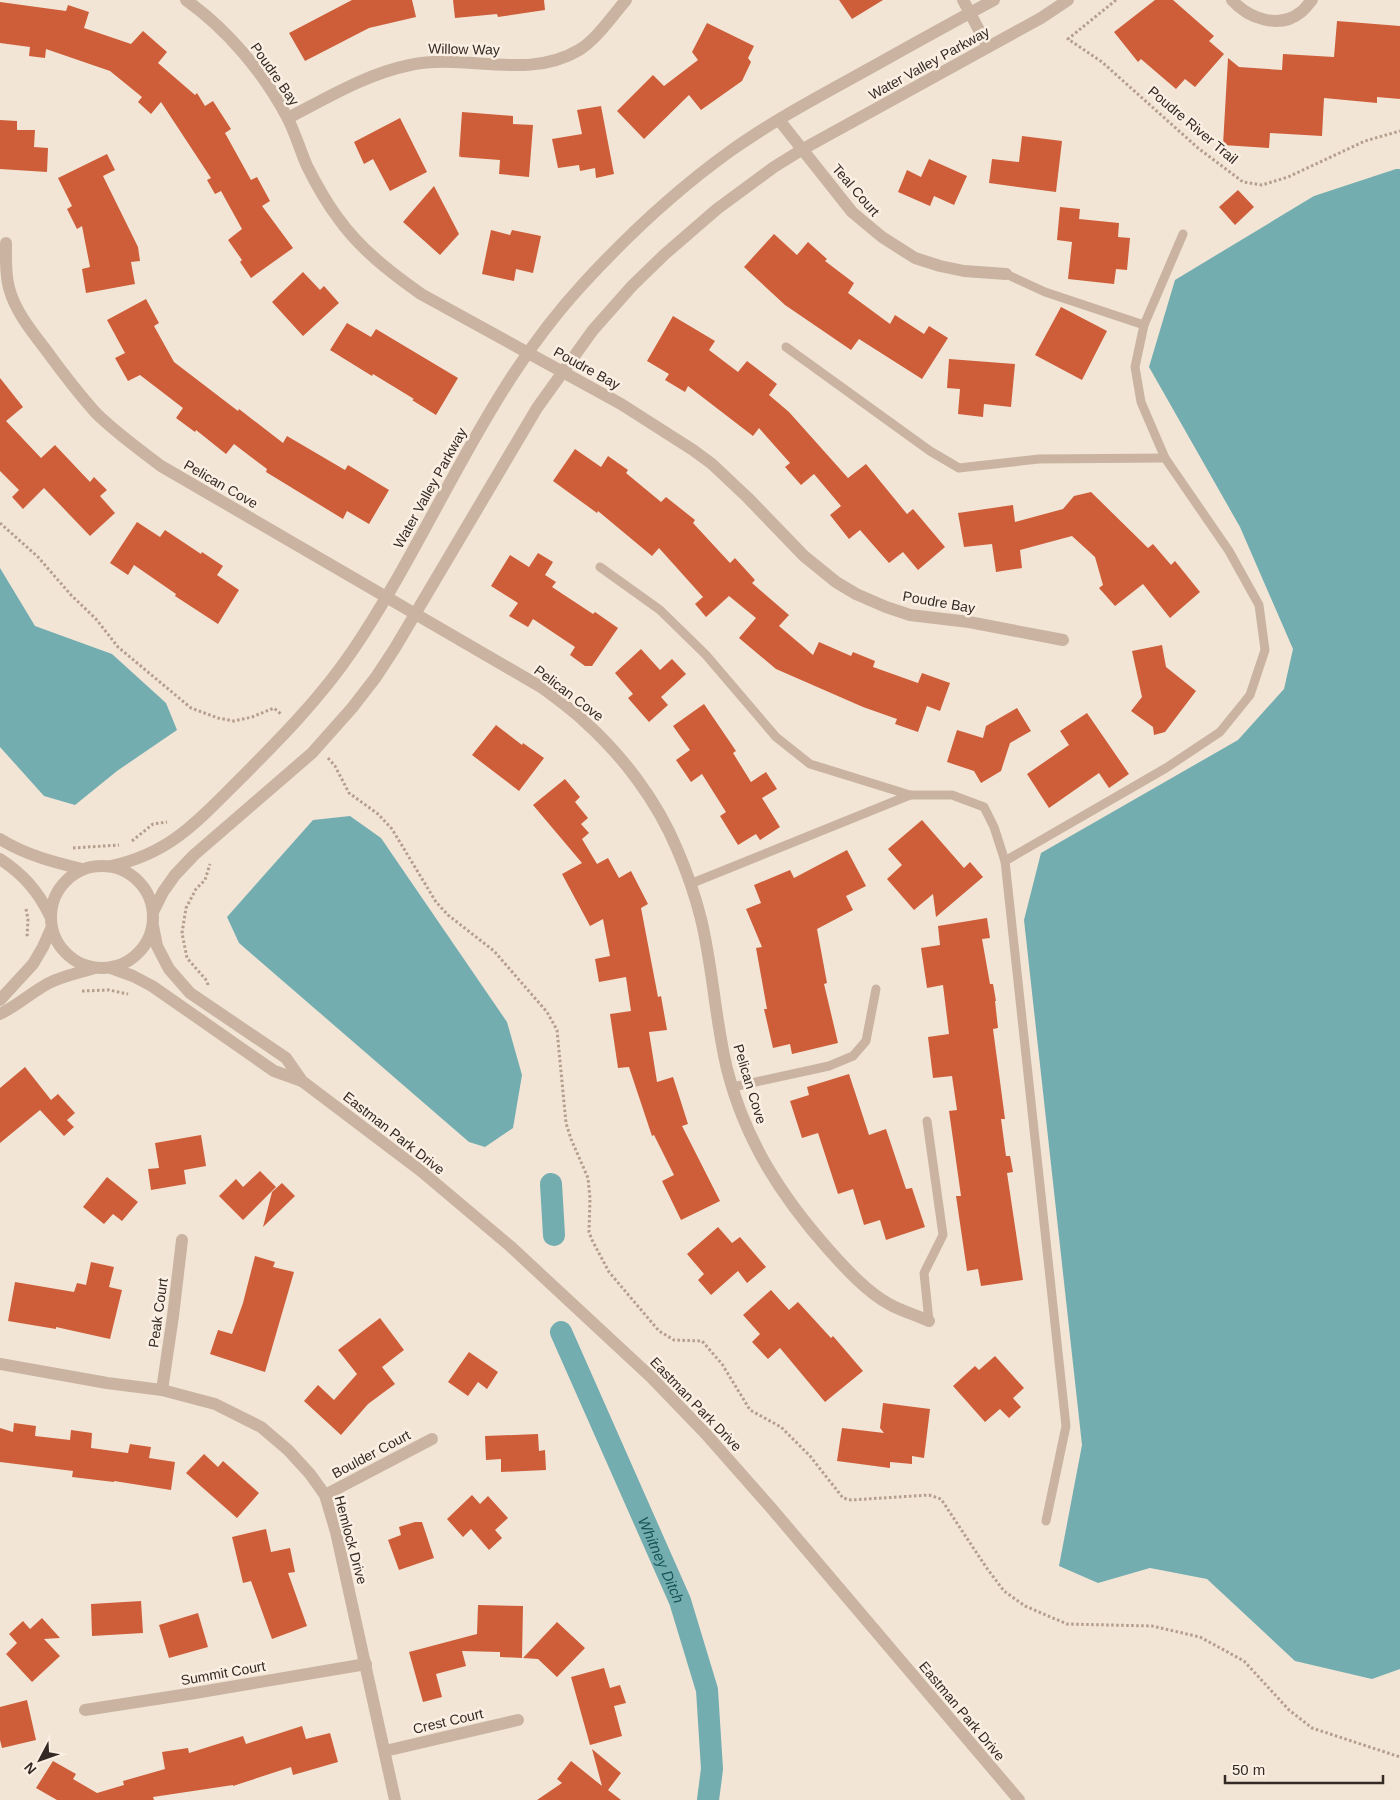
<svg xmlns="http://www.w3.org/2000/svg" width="1400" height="1800" font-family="Arial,sans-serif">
	<rect width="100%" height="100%" fill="#f2e5d6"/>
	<g fill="#73adb0">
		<polygon points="1396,169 1400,169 1400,1669 1372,1679 1295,1661 1207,1579 1150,1568 1098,1583 1059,1566 1082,1445 1024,920 1041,853 1238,740 1284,689 1293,649 1240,527 1149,367 1175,280 1314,196"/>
		<polygon points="0,568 35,626 112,654 166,703 177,730 117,771 75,805 44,796 0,747"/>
		<polygon points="350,816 381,838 507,1022 522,1075 513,1128 485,1147 469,1142 239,943 227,917 313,820"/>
	</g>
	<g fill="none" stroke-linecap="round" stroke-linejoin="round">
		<g stroke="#73adb0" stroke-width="22">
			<polyline points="551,1184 554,1235"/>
			<path id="s1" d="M561 1332 680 1601 707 1690 712 1769 708 1800"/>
		</g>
	</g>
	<g fill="#cd5e39">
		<polygon points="352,0 412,0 416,17 369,28 305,61 289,33"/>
		<polygon points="453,0 544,0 545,10 498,17 497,14 455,18"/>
		<polygon points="839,0 883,0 852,19"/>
		<polygon points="1155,0 1173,0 1214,36 1209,41 1224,54 1195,87 1185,79 1176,89 1141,59 1138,62 1114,32"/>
		<polygon points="0,2 66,11 68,5 89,12 84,28 131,44 143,31 167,52 158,63 195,95 197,93 205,106 213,101 231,129 225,133 251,180 257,177 270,201 262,206 293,248 251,278 240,262 242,260 228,240 242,229 221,191 215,194 207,180 211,178 161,102 151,114 138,102 142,97 110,71 46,49 45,58 29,56 30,47 0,43"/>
		<polygon points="1337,21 1400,26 1400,99 1377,97 1377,103 1324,98 1322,136 1270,133 1269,148 1223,145 1228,58 1239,67 1282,70 1283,54 1334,57"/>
		<polygon points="707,23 754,46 748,58 751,62 742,81 701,110 689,95 644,139 617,111 653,75 664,86 698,60 692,52"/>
		<polygon points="601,106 614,174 596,178 595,168 580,171 579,165 558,168 552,139 582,134 577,110"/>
		<polygon points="462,112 513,116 513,124 533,125 529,177 499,174 500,160 460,157 461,155 459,157"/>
		<polygon points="400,118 427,172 390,191 373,159 364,164 354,142"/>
		<polygon points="0,120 17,121 17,130 35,130 34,147 48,148 47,172 0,169"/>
		<polygon points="1022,136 1062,141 1056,192 989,183 992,159 1019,162"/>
		<polygon points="107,154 115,170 103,176 138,247 140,261 131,262 135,284 86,293 82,269 90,267 82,226 77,229 67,209 72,206 58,178"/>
		<polygon points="929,159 967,176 954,205 934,196 930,206 898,192 907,170 921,177"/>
		<polygon points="434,186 459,234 440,255 403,222"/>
		<polygon points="1238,190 1254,207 1235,225 1219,207"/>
		<polygon points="1060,207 1080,209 1079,219 1119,223 1118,237 1130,238 1127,270 1116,269 1114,284 1068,279 1072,242 1057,240"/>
		<polygon points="491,230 510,235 512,230 541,236 533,273 516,269 514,281 482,274"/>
		<polygon points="774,234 797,255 808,242 827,259 825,261 854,283 848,293 890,324 895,315 924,334 929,326 948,338 922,379 859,339 851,350 785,305 744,267"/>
		<polygon points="303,272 320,290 324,286 339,303 303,336 272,302"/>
		<polygon points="146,299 159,323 154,326 174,362 238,411 239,409 283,443 287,436 345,470 348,465 389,490 369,524 347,511 343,519 266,472 267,469 234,444 226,454 196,430 195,432 176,418 183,408 140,375 128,381 115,358 125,353 107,320"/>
		<polygon points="1061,307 1107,331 1082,380 1035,355"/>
		<polygon points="673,316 715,341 709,350 738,372 747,361 777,384 769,395 789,412 848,478 866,464 907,514 913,509 945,547 918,570 903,552 889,563 860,530 849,539 830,515 841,506 814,474 801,485 785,467 790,463 759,428 753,436 688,386 685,392 665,380 669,374 647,361"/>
		<polygon points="347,323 371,337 376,329 458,378 436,415 412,400 414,399 373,374 372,376 330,350"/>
		<polygon points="949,359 1015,364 1011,407 984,404 983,417 958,414 960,389 947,388"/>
		<polygon points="0,378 23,407 6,421 41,458 55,445 90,482 94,477 107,490 100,496 115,513 90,536 44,488 23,509 12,497 19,490 0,471"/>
		<polygon points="575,449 601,467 608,456 628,470 626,473 661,502 666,497 695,520 693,523 730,563 735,558 755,580 752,583 789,615 779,626 813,655 819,642 851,656 853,652 875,661 873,667 918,683 922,673 950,683 940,711 927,706 918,732 895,724 897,719 863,707 776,669 739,638 756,618 729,596 706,617 695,604 703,597 659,548 652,556 598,511 597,513 553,481"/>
		<polygon points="1091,492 1148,548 1153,544 1171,565 1175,561 1200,592 1170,618 1143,584 1115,606 1099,588 1103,585 1095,557 1072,536 1020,550 1022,568 996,572 992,544 964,547 958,513 1013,505 1015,522 1063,509 1074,496"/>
		<polygon points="137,522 160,537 165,530 201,554 202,552 223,566 217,575 239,590 218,624 175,596 176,594 134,565 128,575 110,563"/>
		<polygon points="538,553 553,562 545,575 556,582 552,587 593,614 595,612 618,628 592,666 585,666 570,655 575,647 533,619 528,627 509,616 518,603 491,586 510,555 529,567"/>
		<polygon points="1162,645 1166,667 1196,691 1165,732 1154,735 1153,727 1131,711 1142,697 1132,651"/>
		<polygon points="641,649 660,670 672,659 686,674 661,697 668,705 649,722 628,698 633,694 615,673"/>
		<polygon points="704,704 736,751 733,753 751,782 766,772 777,789 762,798 780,827 760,840 756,834 738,845 720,816 726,812 702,774 691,782 676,760 690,750 673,726"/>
		<polygon points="1017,708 1031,731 1010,743 1001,771 981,783 974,771 947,762 957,730 983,738 986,726"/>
		<polygon points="1087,713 1129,774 1109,788 1099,773 1049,808 1027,774 1069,745 1060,731"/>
		<polygon points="496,725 522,745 523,743 544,758 519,791 472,755"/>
		<polygon points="565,779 580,797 575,802 588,818 581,824 589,833 582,839 597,864 608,858 619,878 631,871 648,904 641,908 658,997 661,996 667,1030 649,1032 657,1082 673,1077 688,1124 682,1126 720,1201 681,1220 662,1181 674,1175 654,1135 652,1136 629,1067 618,1068 610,1014 631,1011 626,977 599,982 595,959 610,956 603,919 590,926 562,874 582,863 533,805"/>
		<polygon points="922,820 964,868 970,862 983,877 936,917 933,894 914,910 887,879 902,865 888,849"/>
		<polygon points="847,850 866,886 846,896 853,910 817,929 827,983 824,984 838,1043 792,1054 790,1044 773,1048 764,1009 767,1009 756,948 762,947 746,909 761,903 754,885 790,870 794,878"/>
		<polygon points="987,918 990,938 982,939 990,984 993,984 996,1001 995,1001 998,1028 993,1029 1005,1119 1001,1119 1006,1156 1010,1156 1013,1172 1007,1173 1023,1280 981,1286 978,1269 967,1271 956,1196 961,1196 949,1111 957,1110 952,1076 933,1078 928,1037 949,1034 943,985 927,988 921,948 940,945 938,926"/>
		<polygon points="25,1067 51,1100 58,1094 75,1113 67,1120 74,1127 64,1136 40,1110 0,1143 0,1088"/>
		<polygon points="849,1074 869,1135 886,1129 906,1189 912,1188 925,1227 886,1240 880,1220 864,1225 853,1189 838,1194 818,1133 802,1138 790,1101 809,1095 807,1087"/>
		<polygon points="201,1135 206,1166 184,1170 186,1184 151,1190 148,1169 159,1168 155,1143"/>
		<polygon points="260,1171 276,1187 243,1220 219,1196 236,1179 243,1187"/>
		<polygon points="107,1177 138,1202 122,1221 113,1214 104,1224 83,1207"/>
		<polygon points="282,1183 295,1196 263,1227 272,1192"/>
		<polygon points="718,1227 732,1243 740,1237 766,1267 747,1283 738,1271 711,1295 698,1280 704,1274 687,1254"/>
		<polygon points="255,1256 275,1262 273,1267 294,1272 265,1372 210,1354 218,1330 232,1334 243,1303"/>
		<polygon points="91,1262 114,1267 109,1287 122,1290 110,1339 56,1327 56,1329 8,1321 15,1282 74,1292 77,1283 86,1285"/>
		<polygon points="771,1290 789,1310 798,1302 831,1338 833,1336 863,1371 825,1402 780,1348 768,1359 752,1342 760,1334 743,1315"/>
		<polygon points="380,1318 404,1350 382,1367 395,1384 368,1404 341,1435 304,1401 318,1385 334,1400 357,1374 338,1350"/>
		<polygon points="469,1352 498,1372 487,1389 478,1382 468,1396 448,1382"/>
		<polygon points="995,1356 1024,1388 1013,1398 1021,1407 1009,1418 1000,1409 985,1422 953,1386 975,1366 979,1370"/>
		<polygon points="883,1403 930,1409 924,1458 912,1456 912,1464 890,1462 890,1468 837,1461 842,1428 884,1433 880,1428"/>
		<polygon points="14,1423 36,1426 35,1436 70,1440 71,1430 92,1433 91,1448 128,1453 130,1444 151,1447 149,1458 175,1462 171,1490 114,1481 114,1482 72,1477 73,1471 0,1462 0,1428 13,1432"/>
		<polygon points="538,1434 539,1451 545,1450 546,1470 501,1472 501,1459 486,1460 485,1436"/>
		<polygon points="204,1454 218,1467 223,1461 259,1493 237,1518 186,1473"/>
		<polygon points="472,1495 480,1504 488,1496 508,1518 495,1530 502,1538 489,1550 471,1529 463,1537 447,1519"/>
		<polygon points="415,1522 422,1522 434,1558 399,1570 388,1540 401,1535 399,1527"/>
		<polygon points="266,1529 271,1552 290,1548 295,1572 288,1573 307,1626 272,1639 251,1581 243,1583 232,1537"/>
		<polygon points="141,1601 143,1633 92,1636 91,1604"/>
		<polygon points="478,1605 523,1606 522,1658 500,1657 500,1652 462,1651 466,1666 436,1674 442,1697 423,1702 409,1652 477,1634"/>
		<polygon points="198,1613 208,1647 169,1658 159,1625"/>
		<polygon points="42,1618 60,1638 44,1639 60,1656 32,1682 6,1654 17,1643 9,1634 23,1621 30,1629"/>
		<polygon points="557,1622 585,1648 557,1677 538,1659 523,1658"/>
		<polygon points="604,1668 610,1688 620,1685 626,1703 614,1706 622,1736 590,1745 571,1677"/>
		<polygon points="27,1700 36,1740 2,1748 0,1740 0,1707"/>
		<polygon points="302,1726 306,1739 330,1733 338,1762 293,1775 291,1767 233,1786 233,1785 153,1797 154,1800 57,1800 36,1788 53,1761 76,1774 73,1779 97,1793 124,1785 123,1781 165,1769 162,1752 188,1748 189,1753 243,1736 246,1744"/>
		<polygon points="592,1749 621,1773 608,1790 621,1800 537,1800 562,1783 557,1779 571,1761 602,1786"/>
	</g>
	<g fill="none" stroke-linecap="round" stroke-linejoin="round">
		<g stroke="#b69e8c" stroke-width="3" stroke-dasharray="2.5 2.5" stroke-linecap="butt">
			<polyline points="1116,0 1068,39 1102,62 1198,148 1243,182 1262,185 1288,177 1365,141 1400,131"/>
			<polyline points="0,523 38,557 71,595 96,619 118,647 191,708 218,718 234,721 252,717 274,708 281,714"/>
			<polyline points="328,758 335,766 349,793 378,814 392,829 436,902 448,915 494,951 547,1012 557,1030 566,1123 571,1139 588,1178 590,1198 589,1232 592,1240 609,1272 659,1331 674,1340 702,1341 722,1364 750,1410 781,1427 810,1456 843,1498 851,1500 929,1495 941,1499 986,1567 1004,1591 1025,1606 1067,1624 1152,1626 1200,1637 1244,1661 1289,1710 1312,1728 1400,1757"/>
			<polyline points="132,841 153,824 167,822"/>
			<polyline points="73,848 119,845"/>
			<polyline points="26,909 28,919 27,938"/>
			<polyline points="208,985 207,981 187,958 182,933 186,908 196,889 205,880 210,864"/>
			<polyline points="82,991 109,990 128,994"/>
		</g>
		<g stroke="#cab4a1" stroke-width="9">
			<polyline points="1006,274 1045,292 1144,325"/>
			<polyline points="786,347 930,451 959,468 1039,459 1165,458"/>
			<polyline points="600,567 660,610 706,655 776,737 810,764 910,795 952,795 984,807 994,827 1005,861 1066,1426 1046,1521"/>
			<polyline points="1005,861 1166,768 1220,732 1250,695 1265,650 1259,605 1229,551 1165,458 1141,402 1135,367 1144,325 1183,234"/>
			<polyline points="690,884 910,795"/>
			<polyline points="733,1087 829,1066 853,1056 866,1041 876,989"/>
			<polyline points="927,1121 943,1235 924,1273 929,1321"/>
		</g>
		<g stroke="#cab4a1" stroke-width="12">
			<path d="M186 0C227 29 263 72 287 117 295 132 300 150 307 166 316 184 326 202 338 218 360 249 390 272 421 294L621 404 693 450 712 464 748 498 804 556 836 582 856 594 886 607 910 615 969 622 1063 640"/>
			<polyline points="963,0 988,47"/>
			<path d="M1232 0C1248 18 1279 30 1301 12 1305 9 1308 4 1312 0"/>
			<path d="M288 118C327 98 366 74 410 65 466 53 527 81 579 50 596 40 613 15 626 0"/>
			<polyline points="779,120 852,212 882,237 915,258 940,266 964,271 1006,274"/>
			<path d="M6 243C6 258 5 273 9 288 15 311 32 332 46 350 62 372 78 393 96 413 116 433 139 449 161 466L541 687C556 698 571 709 584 721 623 756 657 801 677 849 687 872 695 895 701 919 713 968 715 1020 727 1069 745 1140 781 1196 829 1250 846 1269 867 1292 889 1304 901 1311 916 1315 929 1321"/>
			<path d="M111 866C168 854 196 823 235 784 277 742 320 699 353 650 434 530 483 392 583 284 627 236 675 191 729 152 768 124 812 100 854 77 901 51 947 25 994 0"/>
			<polyline points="153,912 163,892 175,875 194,855 312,753 352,708 376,677 395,648 537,408 593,330 632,286 665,254 717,209 774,167 803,149 1041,18 1068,0"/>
			<polyline points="0,1000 33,964 43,947 51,929"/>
			<path d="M0 1014C18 1005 32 992 49 983 63 976 79 973 94 968"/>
			<polyline points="0,1364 107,1383 162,1390 215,1404 261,1427 288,1450 310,1474 325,1495 336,1532 395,1800"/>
			<polyline points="162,1390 173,1316 182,1240"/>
			<polyline points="325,1495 432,1439"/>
			<polyline points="85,1710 195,1693 366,1664"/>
			<polyline points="385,1751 518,1720"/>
		</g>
		<g stroke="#cab4a1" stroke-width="12">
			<path d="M0 839C26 855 53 862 82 869"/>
			<path d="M0 859C23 874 38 891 50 916"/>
			<circle cx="102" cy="917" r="51"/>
			<polyline points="153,926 157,946 169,969 190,993 286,1058 302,1081 421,1171 510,1246 651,1377 705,1433 772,1509 1019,1800"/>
			<polyline points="111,968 133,976 152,986 274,1071 302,1081"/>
		</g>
	</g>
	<g text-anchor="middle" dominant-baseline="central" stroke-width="5" stroke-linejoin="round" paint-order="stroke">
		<g font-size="14" fill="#342924" stroke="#faefe2">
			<text transform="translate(464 49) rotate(1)">Willow Way</text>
			<text transform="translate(929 63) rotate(-29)">Water Valley Parkway</text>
			<text transform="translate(275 74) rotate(55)">Poudre Bay</text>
			<text transform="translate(1193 125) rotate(40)">Poudre River Trail</text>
			<text transform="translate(856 190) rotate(49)">Teal Court</text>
			<text transform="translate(587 368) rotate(29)">Poudre Bay</text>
			<text transform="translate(221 484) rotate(30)">Pelican Cove</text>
			<text transform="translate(430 488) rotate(-61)">Water Valley Parkway</text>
			<text transform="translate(939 602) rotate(10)">Poudre Bay</text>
			<text transform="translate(569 693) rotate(37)">Pelican Cove</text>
			<text transform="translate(750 1084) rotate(73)">Pelican Cove</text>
			<text transform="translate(394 1133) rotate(38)">Eastman Park Drive</text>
			<text transform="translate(158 1313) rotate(-82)">Peak Court</text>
			<text transform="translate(696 1404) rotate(46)">Eastman Park Drive</text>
			<text transform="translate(371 1454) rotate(-28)">Boulder Court</text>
			<text transform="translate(351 1540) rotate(75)">Hemlock Drive</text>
			<text transform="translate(223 1673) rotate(-10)">Summit Court</text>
			<text transform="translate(962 1711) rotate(50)">Eastman Park Drive</text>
			<text transform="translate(448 1721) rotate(-13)">Crest Court</text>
		</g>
		<g font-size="15" font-style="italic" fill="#185357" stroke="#faefe2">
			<text stroke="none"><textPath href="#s1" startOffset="249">Whitney Ditch</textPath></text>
		</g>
	</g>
	<g transform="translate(40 1760) rotate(229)" stroke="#faefe2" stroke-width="4" paint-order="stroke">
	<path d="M0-4L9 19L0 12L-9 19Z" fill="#342924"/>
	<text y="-8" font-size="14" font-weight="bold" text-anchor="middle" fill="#342924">N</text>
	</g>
	<path d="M1225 1775v8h158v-8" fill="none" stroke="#342924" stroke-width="2.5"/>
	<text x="1232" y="1775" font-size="15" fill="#342924" stroke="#faefe2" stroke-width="4" paint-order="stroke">50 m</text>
</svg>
